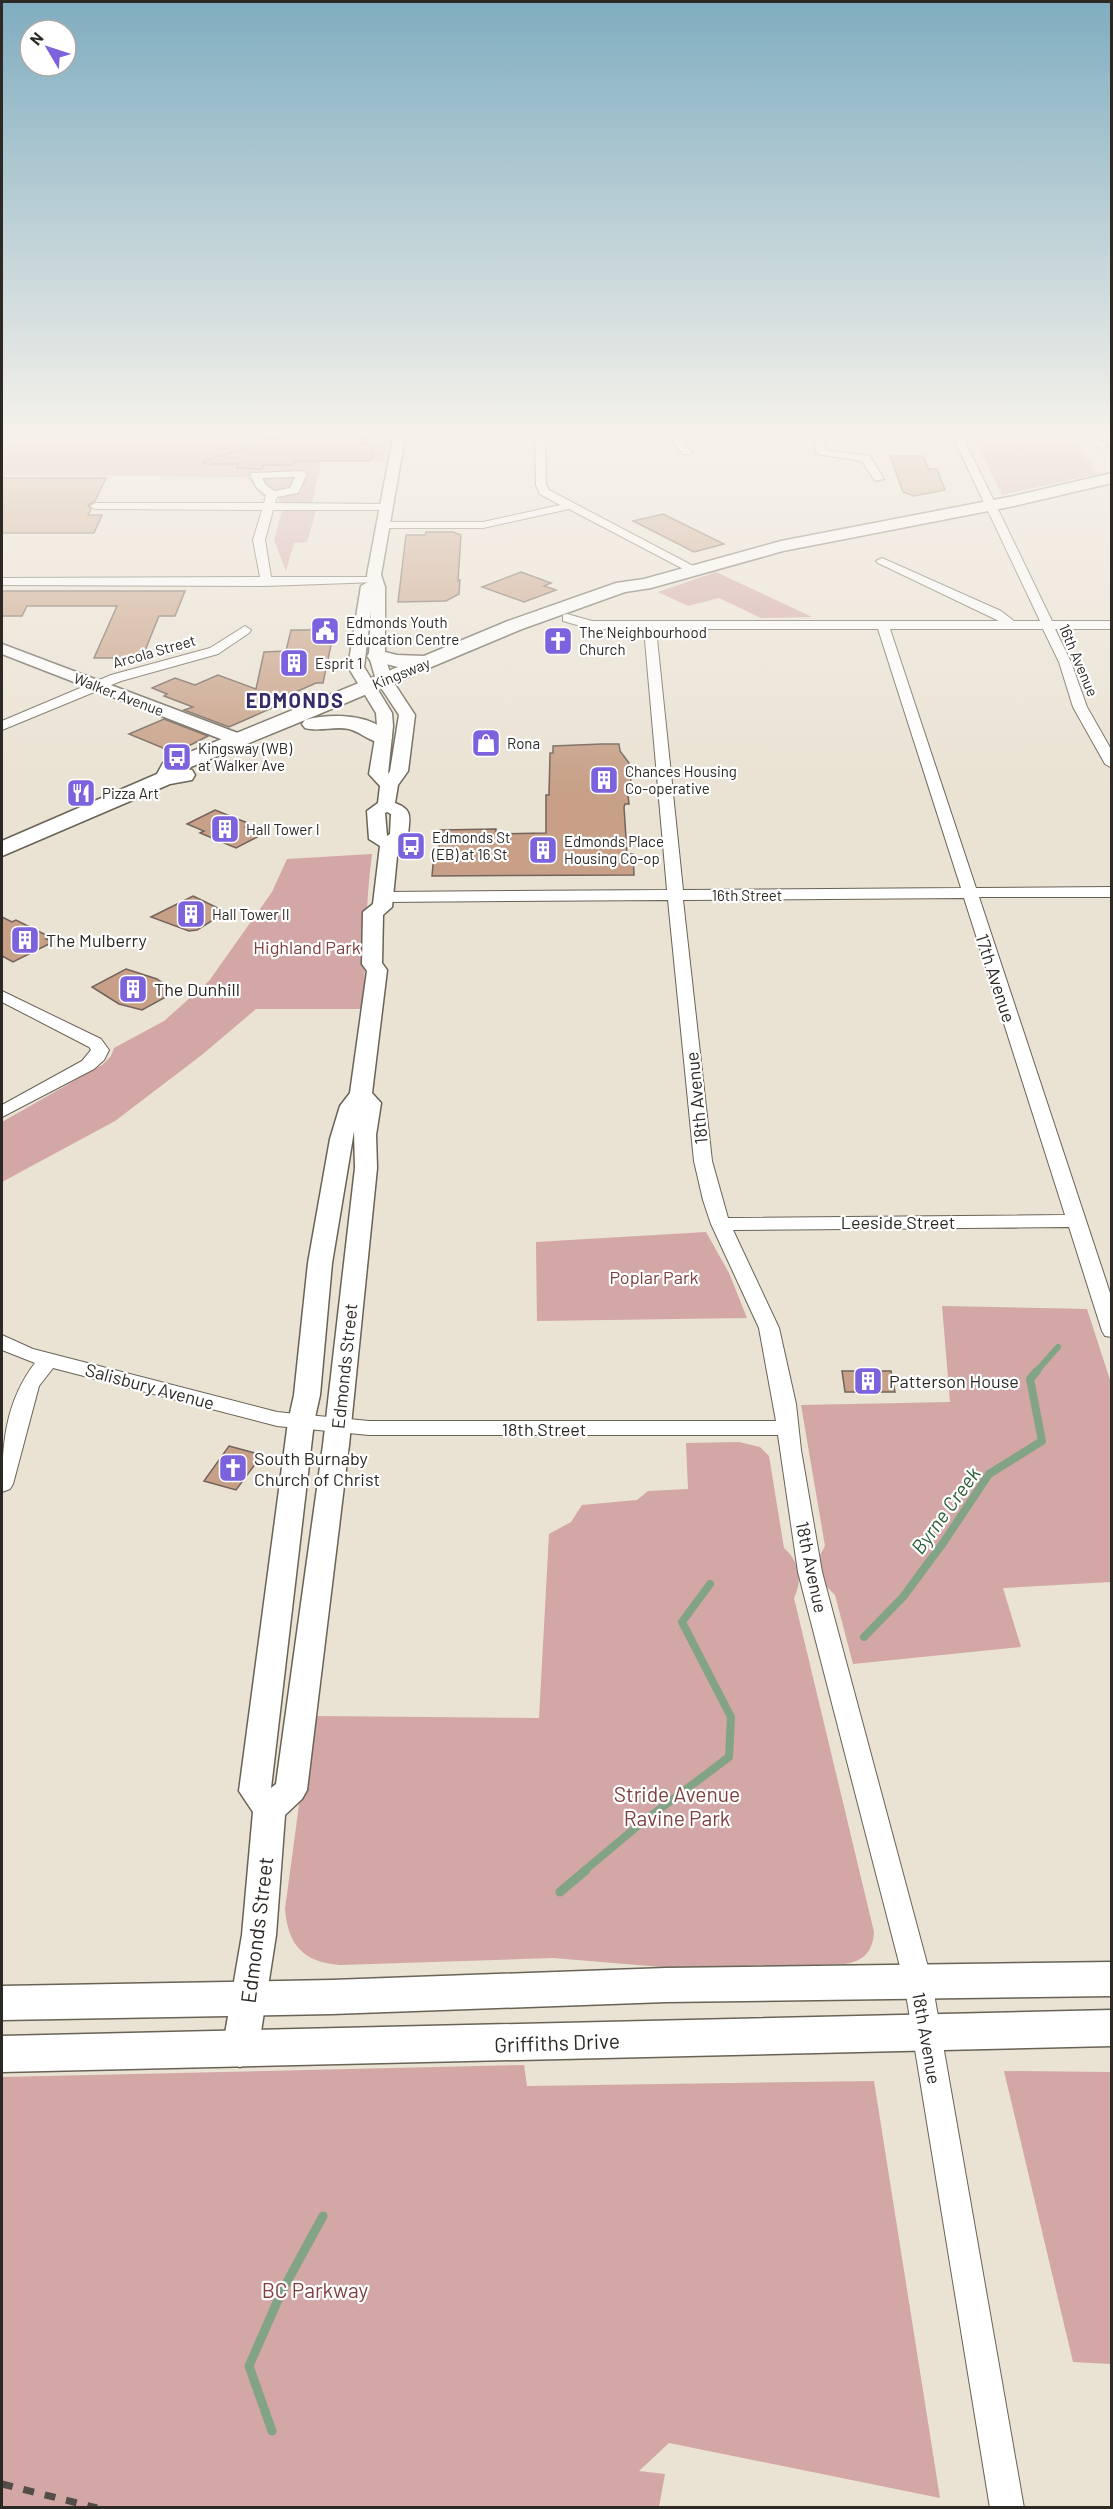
<svg xmlns="http://www.w3.org/2000/svg" width="1113" height="2509" font-family="Barlow,sans-serif">
	<rect width="100%" height="100%" fill="#eae2d3"/>
	<g fill="#d2a7a5">
		<polygon points="2,437 388,437 383,461 321,462 312,503 288,504 279,502 279,496 262,496 246,477 2,475"/>
		<polygon points="1074,438 1097,474 1002,495 975,439"/>
		<polygon points="282,511 316,511 307,542 294,543 286,571 274,540"/>
		<polygon points="716,572 729,578 812,617 761,618 719,598 688,606 658,592"/>
		<path d="M372 854C365 905 366 957 363 1009H256L203 1054 115 1121 2 1182V1122L102 1065 111 1056 114 1048 164 1021 209 981 272 892 287 859Z"/>
		<polygon points="706,1232 729,1273 747,1318 537,1321 536,1242"/>
		<polygon points="942,1306 1087,1309 1111,1383 1111,1582 1003,1588 1021,1647 853,1664 835,1595 826,1586 822,1572 820,1555 825,1546 801,1405 950,1402"/>
		<path d="M739 1442 760 1447 769 1456 784 1548C799 1561 803 1580 794 1598L874 1932C873 1951 864 1961 845 1964L686 1969 553 1958 340 1965C304 1962 288 1946 285 1909L311 1716 539 1718 549 1534 571 1522 582 1505 637 1500 648 1491 688 1489 686 1443Z"/>
		<polygon points="524,2065 527,2086 874,2081 940,2498 669,2443 639,2471 665,2474 659,2507 2,2507 2,2077"/>
		<polygon points="1004,2071 1111,2072 1111,2364 1073,2362"/>
	</g>
	<g fill="none" stroke-linecap="round" stroke-linejoin="round">
		<polyline stroke="#82a385" stroke-width="6" points="1036,1372 1058,1347"/>
		<g stroke="#82a385" stroke-width="8">
			<polyline points="864,1637 903,1597 943,1543 989,1474 1042,1441 1030,1379 1037,1371"/>
			<polyline points="584,1871 640,1824 729,1757 731,1717 682,1622 710,1584"/>
		</g>
		<g stroke="#82a385" stroke-width="9">
			<polyline points="560,1892 586,1870"/>
			<polyline points="272,2431 249,2366 281,2293 323,2216"/>
		</g>
	</g>
	<g fill="#c7a087" stroke="#72645c" stroke-width="1.5">
		<polygon points="278,437 366,437 359,444 376,445 370,461 295,461 293,465 263,465 262,469 237,468 238,464 204,464 203,461 261,444 263,439 278,439"/>
		<polygon points="890,456 923,456 929,469 937,469 945,490 914,496 903,492"/>
		<polygon points="2,478 106,478 95,501 88,505 91,509 88,515 102,515 94,533 2,533"/>
		<polygon points="663,514 724,544 694,552 633,521"/>
		<polygon points="426,532 453,532 461,535 458,581 460,580 459,594 446,601 398,602 406,535 425,535"/>
		<polygon points="521,572 551,583 544,586 556,590 524,602 482,587"/>
		<polygon points="2,591 185,591 175,616 159,616 142,658 94,658 117,606 27,606 22,616 2,616"/>
		<polygon points="312,626 335,626 323,683 316,683 266,705 272,708 229,727 184,710 193,707 164,696 167,694 152,688 175,678 195,685 218,675 256,689 264,652 286,651 291,630 311,630"/>
		<polygon points="164,719 208,736 175,753 129,734"/>
		<polygon points="602,744 619,744 620,751 629,763 632,794 628,795 629,804 625,804 624,807 627,854 633,854 634,875 432,876 434,854 439,854 440,830 496,829 496,834 546,833 546,795 549,795 550,753 553,753 553,746"/>
		<polygon points="215,810 250,824 245,827 263,834 236,848 200,833 204,831 187,824"/>
		<polygon points="193,896 226,912 197,930 189,931 151,917"/>
		<polygon points="2,917 12,922 16,920 50,937 46,939 53,942 13,962 2,956"/>
		<polygon points="126,969 157,979 175,992 142,1010 119,1004 92,987"/>
		<polygon points="842,1371 891,1371 895,1392 845,1392"/>
		<polygon points="229,1446 262,1455 236,1490 204,1481"/>
	</g>
	<g fill="none" stroke-linecap="round" stroke-linejoin="round">
		<g stroke="#696356" stroke-width="2">
			<g id="minor">
				<polygon points="535,437 545,437 546,485 549,490 697,568 697,572 689,572 569,509 483,528 383,528 377,525 383,522 483,522 560,505 540,494 536,485"/>
				<polygon points="673,437 683,437 685,444 692,452 691,454 683,454 675,445"/>
				<polygon points="813,437 823,437 826,450 870,456 884,479 875,481 862,461 817,454"/>
				<path d="M953 437H963L1052 621H1112V629H1055L1071 662 1087 707 1112 751V768L1105 764 1073 707 1059 662 1043 629H890L976 888 1112 887V897H979L1112 1299V1337L1105 1336 1102 1331 1069 1227 733 1230 779 1328 796 1404 801 1450 822 1572 932 1982 1024 2508H990L904 1982 798 1572 778 1435H369L277 1426 53 1368 39 1386 13 1484 10 1489 2 1492C2 1445 5 1402 35 1363L2 1350V1335L33 1349 277 1412 369 1421H776L759 1328 711 1224 703 1200 694 1161 668 900 383 902 375 897 383 892 667 890 644 629H591L563 621V615L567 614 592 621H999L878 563 876 561 882 558 1001 611 1014 621H1040ZM656 629H878L961 888 683 890ZM964 898 1065 1215 728 1218 712 1161 683 900Z"/>
				<polygon points="1081,437 1093,437 1109,446 1100,448"/>
				<path d="M302 471 307 474 298 493 277 497 275 503 387 504 392 507 387 510H273L265 540 271 577H374L380 580 378 582 264 586 2 585V578L260 577 253 540 262 510 95 509 90 506 95 503H264L266 495 257 488 250 475 251 473ZM295 477 290 488 274 491 265 484 262 478Z"/>
				<polygon points="245,626 251,630 249,633 218,654 121,681 2,730 2,721 111,675 210,648"/>
				<polygon points="2,991 101,1039 109,1050 104,1060 94,1069 2,1117 2,1105 82,1061 91,1050 89,1047 2,1002"/>
			</g>
		</g>
		<g stroke="#696356" stroke-width="3">
			<g id="tertiary">
				<path d="M393 437H405L381 575 385 587V656L392 680 415 715 408 771 398 785 395 803C414 810 409 818 408 836L398 846 392 907 383 915 382 963 387 970 372 1093 381 1103 376 1135 377 1168 349 1445 307 1790 302 1799 285 1815 276 1935 258 2051 253 2062 240 2067 227 2062 222 2051 242 1935 253 1812 239 1791 288 1422 294 1395 308 1263 330 1139 340 1106 350 1093 367 971 362 964 363 912 373 904 380 846 369 839 367 811 378 803 380 786 369 774 377 726 376 713 348 667 361 586 368 582 367 575ZM371 611 369 656 376 680 399 715 390 771 388 774 393 726 392 713 364 667ZM387 812 391 814 390 834 387 836 385 813ZM354 1131 355 1168 323 1445 276 1784 271 1788 314 1422 320 1395 332 1263Z"/>
				<polygon points="2,644 243,735 245,739 237,744 231,743 2,654"/>
			</g>
		</g>
		<g stroke="#696356" stroke-width="3">
			<g id="secondary">
				<polygon points="1112,1962 1112,1996 666,2002 332,2014 2,2020 2,1986 332,1980 666,1968"/>
				<polygon points="1112,2010 1112,2046 2,2072 2,2036"/>
			</g>
		</g>
		<g stroke="#696356" stroke-width="3">
			<path id="primary" d="M1112 473V483L1014 506 783 551 651 588 625 592 522 629 305 720C331 713 375 713 392 738L389 742C373 746 364 733 349 729 334 726 319 732 305 728L302 724 305 720 186 769 192 770 195 775 192 780 170 784 2 856V841L157 774 163 763 398 667 370 660 367 656 370 652 377 650 397 655 424 656 508 621 616 583 644 579 781 541 1014 496Z"/>
		</g>
		<use href="#minor" fill="#fff" fill-rule="evenodd"/>
		<use href="#tertiary" fill="#fff" fill-rule="evenodd"/>
		<use href="#secondary" fill="#fff" fill-rule="evenodd"/>
		<use href="#primary" fill="#fff" fill-rule="evenodd"/>
		<polyline stroke="#524e47" stroke-width="7" stroke-dasharray="11 11" stroke-linecap="butt" points="2,2484 97,2508"/>
	</g>
	<linearGradient id="sky" x2="0" y2="1"><stop stop-color="#7fadc0"/><stop offset="0.55" stop-color="#f6f2eb"/><stop offset="1" stop-color="#f6f2eb" stop-opacity="0"/></linearGradient>
	<rect width="1113" height="788" fill="url(#sky)"/>
	<defs>
		<g id="civic-square" transform="scale(1.5)"><rect x="-9" y="-9" width="18" height="18" rx="4" fill="#7c62dd" stroke="#fff"/><path d="M-.6-6.5H3V-4.5H.6V-3L4-1V1h2V6H-6V1h2V-1L-.6-3ZM-1.2 2.5V6h2.4V2.5Z" fill="#fff"/></g>
		<g id="church-square" transform="scale(1.5)"><rect x="-9" y="-9" width="18" height="18" rx="4" fill="#7c62dd" stroke="#fff"/><path d="M-1.2-6h2.4v3.5h3.3v2.4h-3.3V6h-2.4V-.1h-3.3v-2.4h3.3Z" fill="#fff"/></g>
		<g id="building-square" transform="scale(1.5)"><rect x="-9" y="-9" width="18" height="18" rx="4" fill="#7c62dd" stroke="#fff"/><path d="M-4-6H4V6H1V3H-1V6H-4ZM-2.5-4.3h1.7v1.8h-1.7ZM.8-4.3h1.7v1.8H.8ZM-2.5-1h1.7V.8h-1.7ZM.8-1h1.7V.8H.8Z" fill="#fff"/></g>
		<g id="shop-square" transform="scale(1.5)"><rect x="-9" y="-9" width="18" height="18" rx="4" fill="#7c62dd" stroke="#fff"/><path d="M-5-2.5h2.3a2.7 3.5 0 0 1 5.4 0H5L5.5 6h-11ZM-1.5-2.5h3a1.5 2.3 0 0 0-3 0Z" fill="#fff"/></g>
		<g id="bus-square" transform="scale(1.5)"><rect x="-9" y="-9" width="18" height="18" rx="4" fill="#7c62dd" stroke="#fff"/><path d="M-5-6H5V4H4V6H2V4H-2V6H-4V4H-5ZM-3.5-4V0h7V-4ZM-3.5 1.2v1.5H-2V1.2ZM2 1.2v1.5H3.5V1.2Z" fill="#fff"/></g>
		<g id="restaurant-square" transform="scale(1.5)"><rect x="-9" y="-9" width="18" height="18" rx="4" fill="#7c62dd" stroke="#fff"/><path d="M-5-6h1v4h1v-4h1v4h1v-4h1v5L-1.5 .5V6h-2V.5L-5-1ZM5-6V6H3V1.5H1.5Q1.5-4 5-6Z" fill="#fff"/></g>
	</defs>
	<g fill-rule="evenodd">
		<use href="#civic-square" x="325" y="631"/>
		<use href="#church-square" x="558" y="641"/>
		<use href="#building-square" x="294" y="663"/>
		<use href="#shop-square" x="486" y="743"/>
		<use href="#bus-square" x="177" y="757"/>
		<use href="#building-square" x="604" y="780"/>
		<use href="#restaurant-square" x="81" y="793"/>
		<use href="#building-square" x="225" y="829"/>
		<use href="#bus-square" x="411" y="846"/>
		<use href="#building-square" x="543" y="850"/>
		<use href="#building-square" x="191" y="914"/>
		<use href="#building-square" x="25" y="940"/>
		<use href="#building-square" x="133" y="989"/>
		<use href="#building-square" x="868" y="1381"/>
		<use href="#church-square" x="233" y="1468"/>
	</g>
	<g text-anchor="middle" dominant-baseline="central" stroke-width="4.5" stroke-linejoin="round" paint-order="stroke">
		<g font-size="15" fill="#2c2924" stroke="#fff" text-anchor="start">
			<text x="346" y="622">Edmonds Youth<tspan x="346" dy="17">Education Centre</tspan></text>
			<text x="579" y="632">The Neighbourhood<tspan x="579" dy="17">Church</tspan></text>
			<text x="315" y="663">Esprit 1</text>
			<text x="507" y="743">Rona</text>
			<text x="198" y="748">Kingsway (WB)<tspan x="198" dy="17">at Walker Ave</tspan></text>
			<text x="625" y="771">Chances Housing<tspan x="625" dy="17">Co-operative</tspan></text>
			<text x="102" y="793">Pizza Art</text>
			<text x="246" y="829">Hall Tower I</text>
			<text x="432" y="837">Edmonds St<tspan x="432" dy="17">(EB) at 16 St</tspan></text>
			<text x="564" y="841">Edmonds Place<tspan x="564" dy="17">Housing Co-op</tspan></text>
			<text x="212" y="914">Hall Tower II</text>
		</g>
		<g font-size="15" fill="#2c2924" stroke="#fff">
			<text transform="translate(154 651) rotate(-16)">Arcola Street</text>
			<text transform="translate(1079 660) rotate(67)">16th Avenue</text>
			<text transform="translate(401 673) rotate(-22)">Kingsway</text>
			<text transform="translate(119 694) rotate(21)">Walker Avenue</text>
			<text x="747" y="895">16th Street</text>
		</g>
		<g font-size="18" fill="#2c2924" stroke="#fff" text-anchor="start">
			<text x="46" y="940">The Mulberry</text>
			<text x="154" y="989">The Dunhill</text>
			<text x="889" y="1381">Patterson House</text>
			<text x="254" y="1458">South Burnaby<tspan x="254" dy="21">Church of Christ</tspan></text>
		</g>
		<g font-size="18" fill="#7f403e" stroke="#fff">
			<text x="307" y="947">Highland Park</text>
			<text x="654" y="1277">Poplar Park</text>
		</g>
		<g font-size="18" fill="#2c2924" stroke="#fff">
			<text transform="translate(996 978) rotate(72)">17th Avenue</text>
			<text transform="translate(696 1098) rotate(-96)">18th Avenue</text>
			<text x="898" y="1222">Leeside Street</text>
			<text transform="translate(344 1366) rotate(-84)">Edmonds Street</text>
			<text transform="translate(150 1386) rotate(15)">Salisbury Avenue</text>
			<text x="544" y="1429">18th Street</text>
			<text transform="translate(812 1567) rotate(78)">18th Avenue</text>
			<text transform="translate(927 2038) rotate(80)">18th Avenue</text>
		</g>
		<g font-size="20" font-weight="bold" letter-spacing="1.5" fill="#382c68" stroke="#fff">
			<text x="295" y="700">EDMONDS</text>
		</g>
		<g font-size="20" font-style="italic" fill="#2c5e34" stroke="#fff">
			<text transform="translate(945 1510) rotate(-54)">Byrne Creek</text>
		</g>
		<g font-size="21" fill="#7f403e" stroke="#fff">
			<text x="677" y="1793">Stride Avenue<tspan x="677" dy="24">Ravine Park</tspan></text>
			<text x="315" y="2289">BC Parkway</text>
		</g>
		<g font-size="21" fill="#2c2924" stroke="#fff">
			<text transform="translate(256 1930) rotate(-83)">Edmonds Street</text>
			<text transform="translate(557 2042) rotate(-2)">Griffiths Drive</text>
		</g>
	</g>
	<rect width="1113" height="2509" fill="none" stroke="#2c2924" stroke-width="6"/>
	<g transform="translate(48 48) rotate(309)"><circle r="28" fill="#ffffff" stroke="#aba9a7" stroke-width="1.5"/>
	<path d="M0-4.5L10 22L0 15L-10 22Z" fill="#7c62dd"/>
	<text y="-9" font-size="16" font-weight="bold" text-anchor="middle" fill="#2c2924">N</text>
	</g>
</svg>
